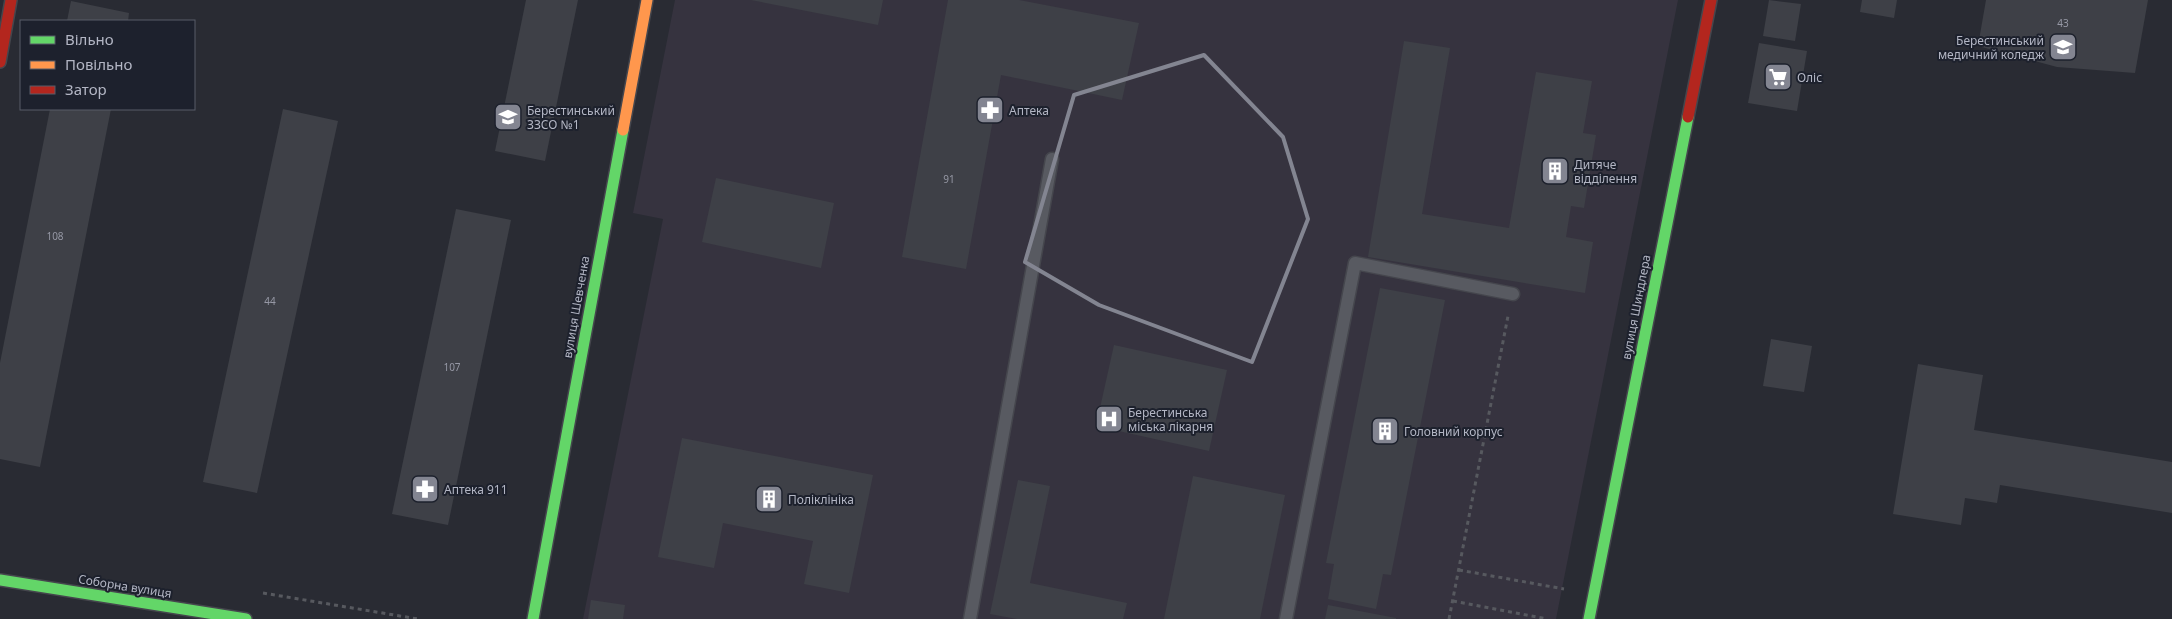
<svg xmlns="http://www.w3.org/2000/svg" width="2172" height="619" font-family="'Noto Sans',sans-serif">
	<rect width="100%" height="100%" fill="#292b33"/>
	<polygon fill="#36333f" points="675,0 1678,0 1556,619 583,619 663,219 633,213"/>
	<g fill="#3e4047">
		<polygon points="526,0 578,0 545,161 495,151"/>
		<polygon points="751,0 883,0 878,25"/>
		<polygon points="948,0 1019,0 1139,23 1122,100 1001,75 966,269 902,257"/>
		<polygon points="1769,0 1801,4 1795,41 1763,36"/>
		<polygon points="1862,0 1897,0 1894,18 1860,12"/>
		<polygon points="1986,0 2148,0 2135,73 2057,67 1978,46"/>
		<polygon points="71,1 129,13 128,21 67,21"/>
		<polygon points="1404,41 1450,48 1422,214 1509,228 1536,72 1592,81 1583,133 1596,135 1584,208 1571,206 1566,237 1593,242 1585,293 1368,257"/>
		<polygon points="1759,43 1807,51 1797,111 1748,103"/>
		<polygon points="50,109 111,109 40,467 0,459 0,363"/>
		<polygon points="283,109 338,121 257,493 203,482"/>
		<polygon points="716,178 834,203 821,268 702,242"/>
		<polygon points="456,209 511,220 448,525 392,514"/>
		<polygon points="1380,288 1445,300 1391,575 1383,574 1376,609 1328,599 1334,564 1326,563"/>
		<polygon points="1771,339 1812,346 1804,392 1763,386"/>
		<polygon points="1114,345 1227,370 1209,451 1096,426"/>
		<polygon points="1918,364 1983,375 1974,430 2172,462 2172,513 2000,485 1997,503 1965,498 1961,525 1893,514"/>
		<polygon points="682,438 873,475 849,593 804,584 813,541 723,523 714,568 658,557"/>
		<polygon points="1193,476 1285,495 1260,619 1164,619"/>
		<polygon points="1018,480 1050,486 1030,583 1127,603 1123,619 1017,619 990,614"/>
		<polygon points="591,600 625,605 623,619 588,619"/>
		<polygon points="1328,605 1396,618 1396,619 1325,619"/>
	</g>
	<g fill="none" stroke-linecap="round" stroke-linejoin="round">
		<g stroke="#45464d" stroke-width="15">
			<g id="lane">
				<polyline points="970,619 1052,159"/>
				<polyline points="1286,619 1355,263 1513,294"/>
			</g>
		</g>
		<g stroke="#45464d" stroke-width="14">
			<g id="fast">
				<polyline points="0,580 246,619"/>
				<polyline points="533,619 623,130"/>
				<polyline points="1589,619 1688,117"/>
			</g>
		</g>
		<g stroke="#45464d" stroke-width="14">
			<polyline id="slow" points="623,130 647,0"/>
		</g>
		<g stroke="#45464d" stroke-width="14">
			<g id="jam">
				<polyline points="0,62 11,0"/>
				<polyline points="1688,117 1711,0"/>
			</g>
		</g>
		<g stroke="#57595f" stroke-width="3" stroke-dasharray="4 4" stroke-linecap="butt">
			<polyline points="1459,570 1564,589"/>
			<polyline points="263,593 418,619"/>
			<polyline points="1453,601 1547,619"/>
			<polyline points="1449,619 1508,316"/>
		</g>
		<use href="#lane" stroke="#585a61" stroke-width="12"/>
		<use href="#fast" stroke="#63d668" stroke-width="11"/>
		<use href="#slow" stroke="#ff974d" stroke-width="11"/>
		<use href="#jam" stroke="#b3261e" stroke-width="11"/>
	</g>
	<path fill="none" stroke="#838591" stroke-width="4" stroke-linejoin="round" d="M1204 55 1283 137 1308 219 1252 362 1099 305 1025 262 1074 95Z"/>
	<defs>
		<g id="university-square" transform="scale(1.4375)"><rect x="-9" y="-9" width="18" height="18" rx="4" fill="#838591" stroke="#1d212d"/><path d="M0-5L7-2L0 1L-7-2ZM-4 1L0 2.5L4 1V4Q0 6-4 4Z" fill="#fff"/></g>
		<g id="supermarket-square" transform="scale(1.4375)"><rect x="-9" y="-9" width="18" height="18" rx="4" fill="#838591" stroke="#1d212d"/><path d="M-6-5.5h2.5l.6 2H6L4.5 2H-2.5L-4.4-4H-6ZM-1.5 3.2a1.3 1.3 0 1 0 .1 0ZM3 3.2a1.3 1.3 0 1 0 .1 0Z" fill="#fff"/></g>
		<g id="pharmacy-square" transform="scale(1.4375)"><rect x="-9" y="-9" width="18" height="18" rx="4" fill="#838591" stroke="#1d212d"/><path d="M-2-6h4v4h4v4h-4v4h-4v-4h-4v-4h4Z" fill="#fff"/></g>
		<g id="school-square" transform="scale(1.4375)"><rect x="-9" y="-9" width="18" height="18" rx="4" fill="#838591" stroke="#1d212d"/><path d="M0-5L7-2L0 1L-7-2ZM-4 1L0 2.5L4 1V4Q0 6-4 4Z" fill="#fff"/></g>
		<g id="building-square" transform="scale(1.4375)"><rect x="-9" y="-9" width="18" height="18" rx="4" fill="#838591" stroke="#1d212d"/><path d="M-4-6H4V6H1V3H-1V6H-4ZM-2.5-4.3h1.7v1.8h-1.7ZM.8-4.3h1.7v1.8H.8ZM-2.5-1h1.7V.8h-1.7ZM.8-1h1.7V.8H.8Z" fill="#fff"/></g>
		<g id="hospital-square" transform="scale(1.4375)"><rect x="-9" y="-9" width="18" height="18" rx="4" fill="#838591" stroke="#1d212d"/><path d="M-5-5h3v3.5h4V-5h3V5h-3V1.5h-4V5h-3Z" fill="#fff"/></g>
	</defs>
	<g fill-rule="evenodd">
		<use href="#university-square" x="2063" y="47"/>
		<use href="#supermarket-square" x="1778" y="77"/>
		<use href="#pharmacy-square" x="990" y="110"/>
		<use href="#school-square" x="508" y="117"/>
		<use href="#building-square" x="1555" y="171"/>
		<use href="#hospital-square" x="1109" y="419"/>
		<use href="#building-square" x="1385" y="431"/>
		<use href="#pharmacy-square" x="425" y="489"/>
		<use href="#building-square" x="769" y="499"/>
	</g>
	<g text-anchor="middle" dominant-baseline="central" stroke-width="4" stroke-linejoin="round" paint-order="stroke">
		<g font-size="10" fill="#9698a5">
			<text x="2063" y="23">43</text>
			<text x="949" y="179">91</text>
			<text x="55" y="236">108</text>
			<text x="270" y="301">44</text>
			<text x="452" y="367">107</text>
		</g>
		<g font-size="12" fill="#b3b6c4" stroke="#1d212d" text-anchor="start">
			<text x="2044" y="40" text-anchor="end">Берестинський<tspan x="2044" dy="14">медичний коледж</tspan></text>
			<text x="1797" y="77">Оліс</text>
			<text x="527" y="110">Берестинський<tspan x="527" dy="14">ЗЗСО №1</tspan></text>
			<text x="1009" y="110">Аптека</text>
			<text x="1574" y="164">Дитяче<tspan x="1574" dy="14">відділення</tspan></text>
			<text x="1128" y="412">Берестинська<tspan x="1128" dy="14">міська лікарня</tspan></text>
			<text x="1404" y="431">Головний корпус</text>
			<text x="444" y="489">Аптека 911</text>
			<text x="788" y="499">Поліклініка</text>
		</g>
		<g font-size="12" fill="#b3b6c4" stroke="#1d212d">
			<text transform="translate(576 307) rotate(-80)">вулиця Шевченка</text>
			<text transform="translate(1636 307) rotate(-79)">вулиця Шиндлера</text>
			<text transform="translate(125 586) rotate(9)">Соборна вулиця</text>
		</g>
	</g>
	<rect x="20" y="20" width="175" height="90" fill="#1d212d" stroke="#595d69"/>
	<rect x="30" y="36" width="25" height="8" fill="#63d668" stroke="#595d69"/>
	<text x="65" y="45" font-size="15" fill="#b3b6c4">Вільно</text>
	<rect x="30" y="61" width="25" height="8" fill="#ff974d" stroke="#595d69"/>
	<text x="65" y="70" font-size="15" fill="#b3b6c4">Повільно</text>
	<rect x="30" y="86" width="25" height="8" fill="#b3261e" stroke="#595d69"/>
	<text x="65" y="95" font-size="15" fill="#b3b6c4">Затор</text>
</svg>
